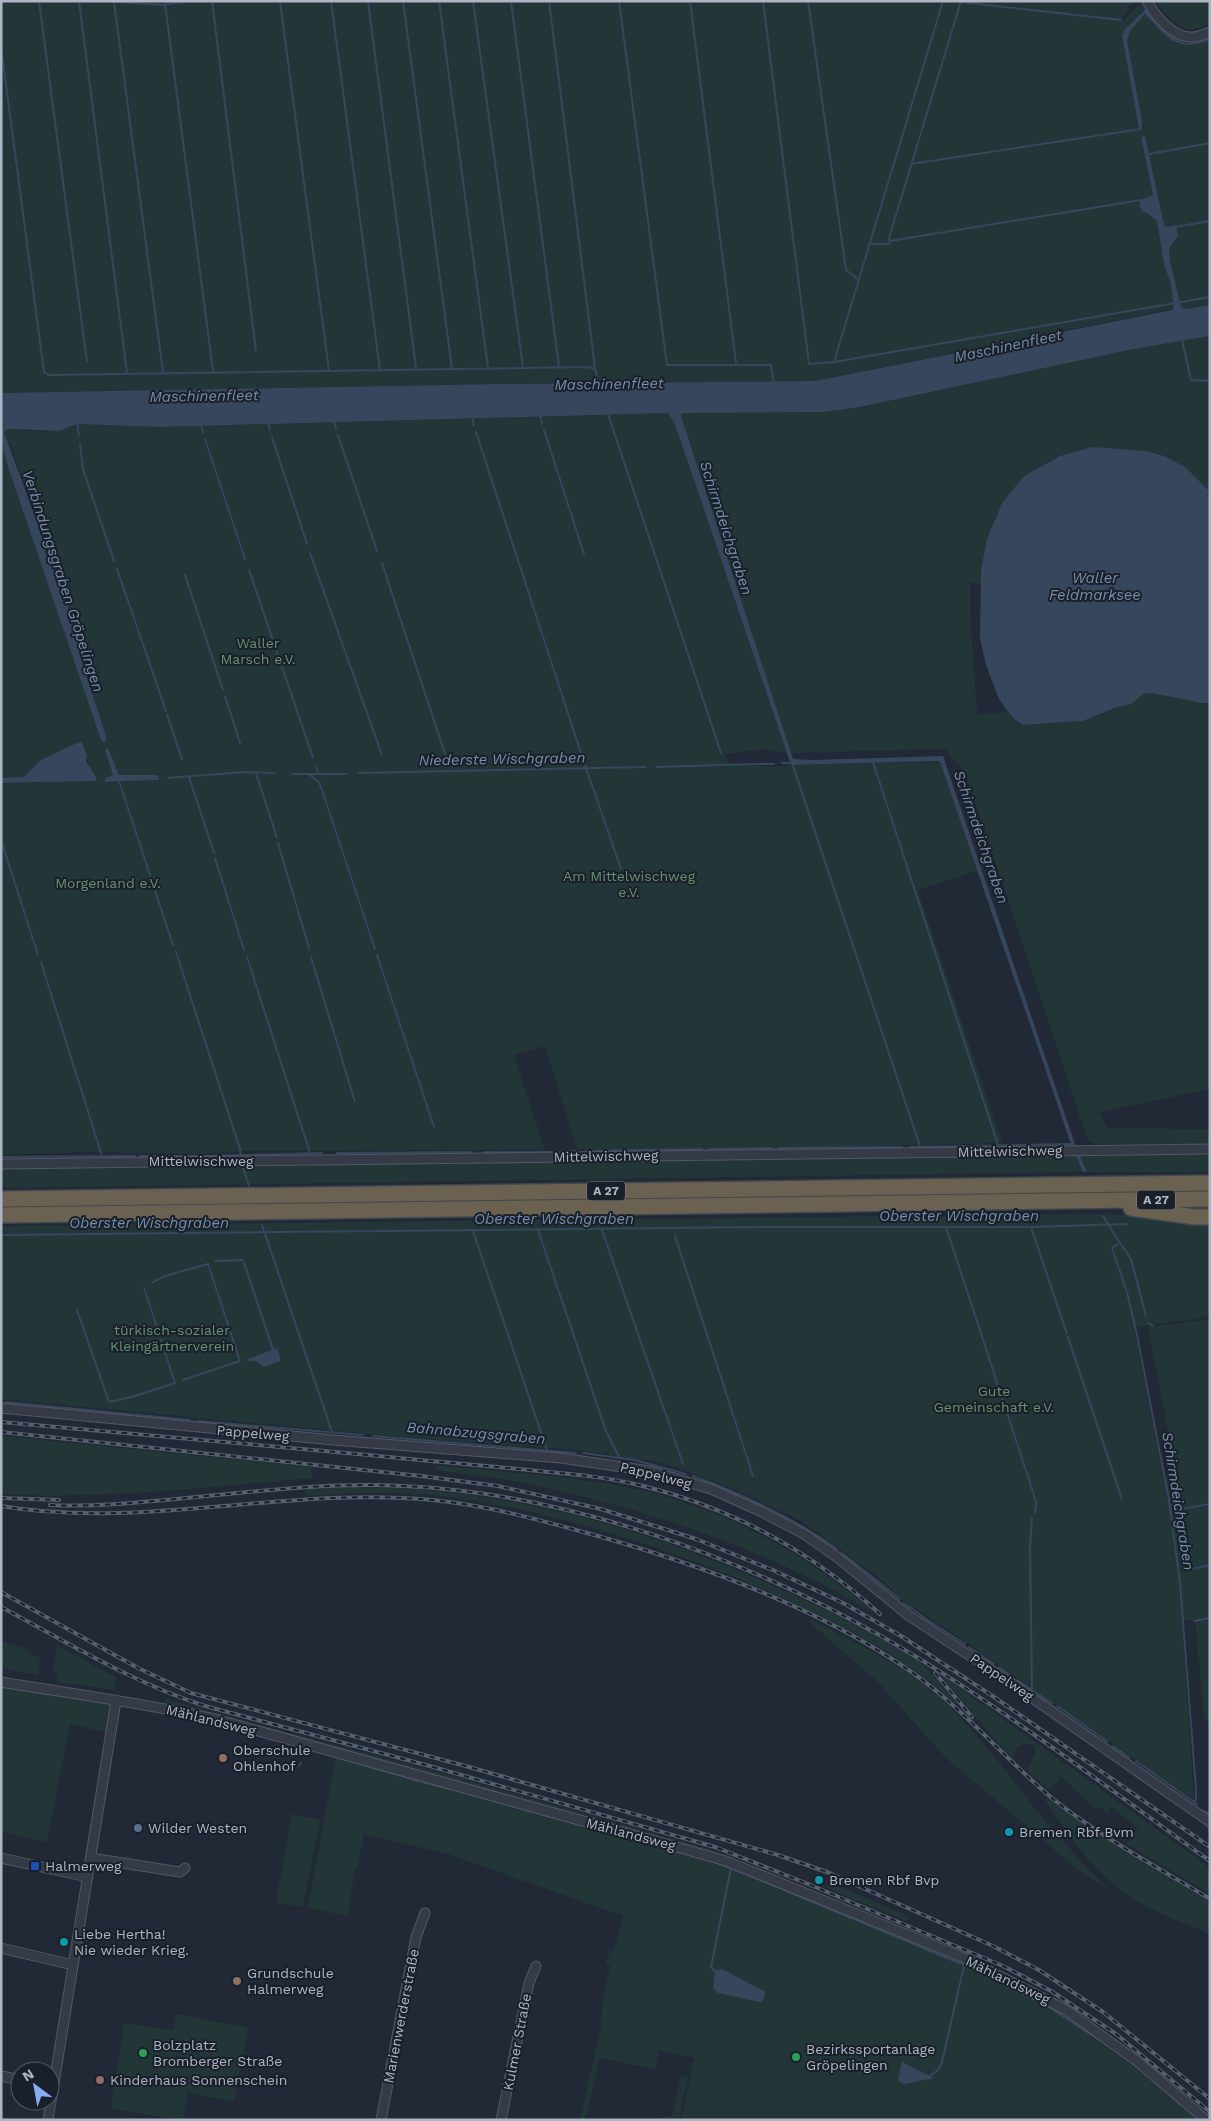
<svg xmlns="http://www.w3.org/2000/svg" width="1211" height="2121" font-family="'Work Sans',sans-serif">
	<rect width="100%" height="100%" fill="#202935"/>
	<g fill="#233637" fill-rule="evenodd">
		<path d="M1 1H1134L1122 18 1120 21H1123L1141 3 1146 9 1124 30 1122 35 1139 129H1143L1127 40 1130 31 1145 14C1163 34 1180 52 1210 40V305L1186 309 1181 307 1170 261 1169 247 1178 236 1176 225 1166 227 1164 226 1145 136 1141 137 1153 196 1151 197 1147 213 1157 221 1164 265 1170 281 1174 307 1172 309 815 381 496 384 1 393Z"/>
		<path d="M1156 1H1210V24C1183 38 1172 22 1156 1Z"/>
		<polygon points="1210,336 1210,495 1207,495 1207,488 1192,477 1185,467 1164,456 1147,451 1102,448 1060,456 1024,476 1002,503 995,518 981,570 981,584 970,582 970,612 977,713 980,715 1008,711 1013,718 1023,725 1037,725 1083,721 1117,707 1131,704 1143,694 1152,693 1201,703 1210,703 1210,1089 1099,1112 1107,1128 1210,1129 1210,1144 1096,1144 1087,1139 966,774 945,749 791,753 681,416 683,413 823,412 860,407 1134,349"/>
		<path d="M668 413 674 423 680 439 786 751 775 752 765 749 725 754 728 764 773 767 795 765 940 762 977 871 918 890 1002 1143 854 1146 853 1150 587 1152 584 1149H577L545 1046 514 1055 545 1150 246 1151 202 1154 80 1152 1 1155V783H39L51 781 66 782 71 781 90 768 81 741 41 760 24 777 1 778V443L8 467 101 740 91 686 85 671 87 666 82 660 68 614V605L60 591 54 571 48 561 44 549V541L13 451 4 432 8 429C29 430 58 436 76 424L160 427ZM108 748 119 775 159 780 108 783 105 778 113 775 106 750Z"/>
		<polygon points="1210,1153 1210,1172 1087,1172 1080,1154"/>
		<polygon points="1076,1155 1083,1172 1,1188 1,1168"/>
		<polygon points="1076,1214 1138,1215 1210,1221 1210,1316 1134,1328 1163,1477 1176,1470 1149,1334 1150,1327 1210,1319 1210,1740 1208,1720 1204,1720 1195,1619 1182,1621 1194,1800 954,1634 907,1603 875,1575 801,1521 745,1494 701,1476 660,1462 576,1450 401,1437 1,1399 1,1226"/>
		<path d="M1 1436 311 1467 312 1478C208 1487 105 1500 1 1494Z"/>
		<path d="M436 1465C497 1472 559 1475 620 1486 714 1502 803 1551 875 1613 773 1553 662 1514 547 1488 510 1479 472 1475 435 1470Z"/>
		<path d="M335 1487C500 1485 646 1526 794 1595 829 1611 863 1628 895 1647 902 1651 912 1655 918 1660 931 1673 943 1687 957 1703L955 1704C915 1665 866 1638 816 1614 708 1561 583 1518 464 1499 412 1491 358 1492 305 1496V1489Z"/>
		<path d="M810 1619C855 1642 902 1664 940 1698 978 1732 1009 1776 1041 1816 1063 1842 1087 1868 1111 1892L1076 1868 946 1758 877 1681 809 1622Z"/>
		<polygon points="2,1641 27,1649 31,1654 40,1657 38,1675 1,1668"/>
		<polygon points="57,1646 116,1677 115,1690 57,1682 58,1674 53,1673"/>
		<path d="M938 1672 1210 1868V1894L1127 1844 1138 1829 1112 1807 1107 1813 1098 1806 1096 1809 1061 1777 1050 1790 1027 1770 1036 1752 1034 1745C1024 1743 1020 1745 1014 1751V1759L999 1744Z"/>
		<polygon points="1,1684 111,1705 108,1733 70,1724 47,1842 1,1832"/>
		<polygon points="167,1698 178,1703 437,1772 720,1852 719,1856 163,1705"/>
		<polygon points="336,1755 462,1794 731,1868 957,1961 1022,1991 1063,2016 1148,2077 1197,2120 681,2120 694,2058 659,2050 655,2069 600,2058 585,2120 580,2120 601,2026 602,2006 610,1965 605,1964 610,1952 614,1950 623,1916 448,1854 364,1834 358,1865 355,1868 348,1916 308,1908"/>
		<path d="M1047 1798 1110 1842 1210 1902V1934C1188 1925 1165 1916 1144 1905 1100 1881 1072 1840 1045 1800Z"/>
		<polygon points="292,1814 320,1820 303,1907 276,1902"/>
		<polygon points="829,1882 908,1916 906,1921 826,1888"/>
		<polygon points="176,2014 248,2028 234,2102 187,2092 183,2120 111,2109 124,2023 173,2030"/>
		<polygon points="681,2075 688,2077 679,2120 663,2120 664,2116 672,2117"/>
	</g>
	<g fill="#36465d">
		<path d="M1146 9C1155 22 1173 43 1190 43 1197 43 1204 39 1210 37V40C1177 53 1166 37 1145 14L1130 31 1127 40 1142 122V130L1139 129 1122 35 1124 30Z"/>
		<polygon points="1145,136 1164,225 1166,227 1176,225 1178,236 1169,248 1170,261 1181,307 1186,309 1210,305 1210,336 1134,349 860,407 823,412 683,413 681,416 793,759 812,760 943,756 1038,1036 1076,1147 1087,1172 1083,1172 1070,1141 940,762 938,761 791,765 680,439 674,423 668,413 160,427 76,424 60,431 8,429 4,432 44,541 44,549 48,561 54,571 60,591 68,605 68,614 82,660 88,670 85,672 106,736 106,741 103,742 101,740 8,467 1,443 1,393 496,384 815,381 1172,310 1174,307 1170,281 1164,265 1157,221 1147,213 1143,212 1140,207 1140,200 1153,195 1141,137"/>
		<polygon points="1092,447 1147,451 1164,456 1185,467 1209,491 1207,495 1210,495 1210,703 1201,703 1152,693 1143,694 1131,704 1117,707 1083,721 1023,725 1013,718 999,699 986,665 980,638 981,570 987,539 1002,503 1024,476 1060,456"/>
		<polygon points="81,741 87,755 86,761 97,779 96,781 1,783 1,778 24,777 41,760"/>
		<polygon points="108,748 119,775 158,775 159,780 105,782 105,778 113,775 105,750"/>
		<polygon points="277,1348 280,1357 280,1361 264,1367 255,1361 249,1361 248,1359"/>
		<polygon points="722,1969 766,1992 763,2000 760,2002 718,1993 713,1988 715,1971"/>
		<polygon points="902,2060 905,2064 934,2078 904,2084 898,2081"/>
	</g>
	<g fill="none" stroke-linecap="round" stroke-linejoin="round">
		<g stroke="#36465d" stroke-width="2">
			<polyline points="39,1 87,362"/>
			<polyline points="79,1 127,373"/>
			<polyline points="104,1 162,5 187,1"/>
			<polyline points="212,1 256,351"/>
			<polyline points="280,1 329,371"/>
			<polyline points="331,1 380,370"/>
			<polyline points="368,1 416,368"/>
			<polyline points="403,1 452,369"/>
			<polyline points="439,1 488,368"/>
			<polyline points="473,1 523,367"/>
			<polyline points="511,1 559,367"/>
			<polyline points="549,1 595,368"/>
			<polyline points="619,1 667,365 771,365 774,384"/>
			<polyline points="649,1 679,1"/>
			<polyline points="690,1 736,363"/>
			<polyline points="763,1 809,364 834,362 1210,297"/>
			<polyline points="808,1 846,270 858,279"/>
			<polyline points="114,2 163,372"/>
			<polyline points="961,2 1121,20"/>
			<polyline points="165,4 213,371"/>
			<polyline points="1,47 44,372 48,375 589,367 595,369 599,385"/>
			<polyline points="1149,154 1210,143"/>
			<polyline points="911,164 1141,129"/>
			<polyline points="1175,227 1210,221"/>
			<polyline points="890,241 889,238 961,1"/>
			<polyline points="869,244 889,244 890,241 1141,200"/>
			<polyline points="1182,340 1191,380 1210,381"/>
			<polyline points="834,362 943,1"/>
			<polyline points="540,414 542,424"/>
			<polyline points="608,414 721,753"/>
			<polyline points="472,416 474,426"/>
			<polyline points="334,422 336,429"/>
			<polyline points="77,423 79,436"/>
			<polyline points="268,423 270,430"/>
			<polyline points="201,425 203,432"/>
			<polyline points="544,430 584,554"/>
			<polyline points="476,432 582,756"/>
			<polyline points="338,435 377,551"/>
			<polyline points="272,437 307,544"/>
			<polyline points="205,439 245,559"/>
			<polyline points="80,444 83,469 114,561"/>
			<polyline points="310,553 382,755"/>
			<polyline points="382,563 447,760"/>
			<polyline points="117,569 166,711"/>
			<polyline points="249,570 313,758"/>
			<polyline points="185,575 223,690"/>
			<polyline points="225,696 240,743"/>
			<polyline points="167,714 182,759"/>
			<polyline points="873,762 998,1145"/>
			<polyline points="782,763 792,763 920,1146"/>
			<polyline points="585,765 621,869"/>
			<polyline points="316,766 318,774"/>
			<path d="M656 767C695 766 734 764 774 764"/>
			<polyline points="256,773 277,838"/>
			<polyline points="359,773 645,767"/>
			<polyline points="292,774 347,774"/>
			<polyline points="310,775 319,782 323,793 375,949"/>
			<polyline points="189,777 214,853"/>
			<polyline points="168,778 244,772 275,773"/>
			<polyline points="119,781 173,945"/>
			<polyline points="1,840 38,955"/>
			<polyline points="278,843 309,948"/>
			<polyline points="215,858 244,950"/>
			<polyline points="176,952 240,1149 241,1158"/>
			<polyline points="377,955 434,1127"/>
			<polyline points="247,957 310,1153"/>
			<polyline points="311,957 355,1102"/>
			<polyline points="41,962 102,1156"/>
			<polyline points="910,1147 1073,1144"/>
			<polyline points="778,1148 902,1147"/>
			<polyline points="709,1149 772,1148"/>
			<polyline points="567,1151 577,1151"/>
			<polyline points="587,1151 702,1149"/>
			<polyline points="484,1152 557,1152"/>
			<polyline points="337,1153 472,1152"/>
			<polyline points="140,1156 197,1156"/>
			<polyline points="204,1156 322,1153"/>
			<polyline points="1,1157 135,1156"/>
			<polyline points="242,1164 249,1186"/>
			<polyline points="1103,1216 1120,1243 1112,1248 1127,1292 1137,1335 1169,1500 1180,1583 1196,1789 1196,1799 1194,1802"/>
			<polyline points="262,1225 332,1432"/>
			<polyline points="946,1227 1033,1492 1036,1503 1035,1512"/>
			<polyline points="1031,1227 1067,1334"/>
			<polyline points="538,1230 606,1431 619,1457"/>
			<polyline points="602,1230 683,1464"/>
			<polyline points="473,1231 547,1450"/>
			<polyline points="1,1235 759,1227 1031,1227 1127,1224"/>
			<polyline points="675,1236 753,1476"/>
			<polyline points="1120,1243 1131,1259 1146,1316"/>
			<polyline points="215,1261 243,1260 273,1350"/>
			<polyline points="153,1282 165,1276 208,1264 240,1361 183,1380"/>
			<polyline points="144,1288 158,1330"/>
			<polyline points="77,1310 109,1402 135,1396 175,1383 161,1340"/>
			<polyline points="1148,1323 1153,1326"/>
			<polyline points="1068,1337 1122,1499"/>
			<polyline points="5,1402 190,1420"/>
			<polyline points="198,1421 363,1435"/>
			<polyline points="373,1436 576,1453"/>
			<polyline points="583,1453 635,1460 686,1474"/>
			<path d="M693 1476C745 1495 792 1517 837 1549"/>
			<polyline points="1181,1509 1210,1504"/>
			<polyline points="842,1553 900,1599"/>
			<polyline points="1192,1569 1210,1565"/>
			<polyline points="904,1603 926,1619 965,1644"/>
			<polyline points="1194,1621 1210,1618"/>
			<polyline points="969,1647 994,1664"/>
			<polyline points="999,1667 1013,1677"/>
			<polyline points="1017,1680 1052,1703"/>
			<polyline points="1032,1689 1030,1547 1032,1518"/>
			<polyline points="1057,1706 1108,1742"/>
			<polyline points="1113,1746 1129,1757"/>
			<polyline points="285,1755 292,1756"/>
			<polyline points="340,1758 418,1781"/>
			<polyline points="1136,1761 1197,1804"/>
			<polyline points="299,1766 301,1763"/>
			<polyline points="422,1782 454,1790"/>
			<polyline points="458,1791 532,1812"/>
			<polyline points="1205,1811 1210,1814"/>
			<polyline points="536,1813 579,1825"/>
			<polyline points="584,1826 631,1839"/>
			<polyline points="717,1863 780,1888"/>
			<polyline points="784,1890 959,1963"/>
			<polyline points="962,1964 1049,2007 1110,2047"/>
			<polyline points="715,1971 711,1967 731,1868"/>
			<polyline points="930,2076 938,2070 942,2062 964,1966"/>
		</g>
		<g stroke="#515964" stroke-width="11">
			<g id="minor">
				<path d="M1147 1C1155 16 1172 36 1190 37 1197 38 1204 34 1210 32"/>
				<polyline points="1,1164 1210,1149"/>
				<polyline points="1,1408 333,1440 561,1458 650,1471 711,1489 762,1512 804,1534 837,1557 908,1615 1011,1683 1210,1822"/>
				<path d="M1 1682C73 1694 144 1703 215 1719L673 1846 726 1861 751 1871 962 1957 1066 2010 1138 2062 1206 2120"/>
				<polyline points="1,1858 88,1877"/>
				<polyline points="91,1858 180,1872 185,1868"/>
				<polyline points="1,1948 73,1965"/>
				<polyline points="1,2076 20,2080"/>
				<polyline points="48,2120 116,1701"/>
				<polyline points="381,2120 416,1937 425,1913"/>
				<polyline points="501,2120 529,1983 536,1966"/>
			</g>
		</g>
		<g stroke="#3e4650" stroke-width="18">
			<g id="motorway">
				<polyline points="1,1199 1210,1183"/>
				<polyline points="1131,1208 1195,1217 1210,1217"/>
				<polyline points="1,1215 1210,1199"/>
			</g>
		</g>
		<use href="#minor" stroke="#343b46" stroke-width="9"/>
		<use href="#motorway" stroke="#6b6151" stroke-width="15"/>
		<g stroke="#565f6d" stroke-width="4">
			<g id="rail">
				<path d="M1 1422C124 1433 246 1444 369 1455 425 1461 482 1465 538 1471 572 1474 606 1477 639 1485 730 1507 811 1551 880 1614"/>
				<polyline points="1,1432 421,1476 498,1486 601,1509 696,1539 775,1571 843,1603 901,1636 994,1697 1210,1847"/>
				<polyline points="1,1498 59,1500"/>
				<path d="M50 1505C92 1507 134 1503 176 1499 252 1492 327 1482 403 1486 566 1493 739 1556 881 1636 996 1702 1102 1784 1210 1861"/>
				<path d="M1 1506C144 1530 288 1486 432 1500 485 1505 536 1519 587 1533 696 1563 816 1606 910 1671 962 1707 1004 1758 1053 1799 1101 1837 1157 1867 1210 1899"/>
				<polyline points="1,1592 138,1668 191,1693 462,1765 778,1855 827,1872 993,1946 1039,1970 1103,2012 1210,2099"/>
				<path d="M1 1607C67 1642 133 1683 205 1706L426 1765 715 1847 808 1884 1003 1966 1051 1991 1116 2034 1210 2112"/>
				<polyline points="935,1673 972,1717"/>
			</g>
		</g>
		<use href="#rail" stroke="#19202a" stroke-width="2" stroke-dasharray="5.5" stroke-linecap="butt"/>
	</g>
	<g fill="#8d6e63" stroke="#19202a" stroke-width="2">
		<circle cx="223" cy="1758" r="5"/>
		<circle cx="237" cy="1981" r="5"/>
		<circle cx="100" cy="2080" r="5"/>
	</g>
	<circle fill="#5c6f8a" stroke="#19202a" stroke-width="2" cx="138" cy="1828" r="5"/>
	<g fill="#0f9aa8" stroke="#19202a" stroke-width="2">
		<circle cx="1009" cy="1832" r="5"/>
		<circle cx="819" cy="1880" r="5"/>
		<circle cx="64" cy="1942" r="5"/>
	</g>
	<rect fill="#1a4fb4" stroke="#19202a" stroke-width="2" x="30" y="1861" width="10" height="10" rx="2.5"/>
	<g fill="#2e9e5b" stroke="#19202a" stroke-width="2">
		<circle cx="143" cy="2053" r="5"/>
		<circle cx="796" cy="2057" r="5"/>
	</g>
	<g text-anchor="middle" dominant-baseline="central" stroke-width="4" stroke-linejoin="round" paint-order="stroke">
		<g fill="#19202a" stroke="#818995" stroke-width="1">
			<rect x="587" y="1181.5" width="38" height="19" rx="4"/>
			<rect x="1137" y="1190.5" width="38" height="19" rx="4"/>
		</g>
		<g font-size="12" font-weight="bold" fill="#aeb6c3">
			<text x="606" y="1191">A 27</text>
			<text x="1156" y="1200">A 27</text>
		</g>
		<g font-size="14" fill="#679171" stroke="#19202a">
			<text x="258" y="643">Waller<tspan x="258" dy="16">Marsch e.V.</tspan></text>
			<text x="629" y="876">Am Mittelwischweg<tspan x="629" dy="16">e.V.</tspan></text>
			<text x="108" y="883">Morgenland e.V.</text>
			<text x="172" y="1330">türkisch-sozialer<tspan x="172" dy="16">Kleingärtnerverein</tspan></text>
			<text x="994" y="1391">Gute<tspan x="994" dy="16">Gemeinschaft e.V.</tspan></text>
		</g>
		<g font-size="14" fill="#aeb6c3" stroke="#19202a">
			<text transform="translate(1010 1151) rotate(-1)">Mittelwischweg</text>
			<text transform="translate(606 1156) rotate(-1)">Mittelwischweg</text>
			<text x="201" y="1161">Mittelwischweg</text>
			<text transform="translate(253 1433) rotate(5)">Pappelweg</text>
			<text transform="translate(656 1475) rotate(14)">Pappelweg</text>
			<text transform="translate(1002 1677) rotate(34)">Pappelweg</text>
			<text transform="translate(211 1720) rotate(14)">Mählandsweg</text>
			<text transform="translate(631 1834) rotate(15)">Mählandsweg</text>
			<text transform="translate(1008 1980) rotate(26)">Mählandsweg</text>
			<text transform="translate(401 2016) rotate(-79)">Marienwerderstraße</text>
			<text transform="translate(517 2042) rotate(-79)">Kulmer Straße</text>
		</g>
		<g font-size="14" fill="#aeb6c3" stroke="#19202a" text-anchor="start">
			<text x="233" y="1750">Oberschule<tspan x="233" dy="16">Ohlenhof</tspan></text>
			<text x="148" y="1828">Wilder Westen</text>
			<text x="1019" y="1832">Bremen Rbf Bvm</text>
			<text x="45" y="1866">Halmerweg</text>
			<text x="829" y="1880">Bremen Rbf Bvp</text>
			<text x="74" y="1934">Liebe Hertha!<tspan x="74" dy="16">Nie wieder Krieg.</tspan></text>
			<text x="247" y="1973">Grundschule<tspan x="247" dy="16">Halmerweg</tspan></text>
			<text x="153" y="2045">Bolzplatz<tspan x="153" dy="16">Bromberger Straße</tspan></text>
			<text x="806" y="2049">Bezirkssportanlage<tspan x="806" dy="16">Gröpelingen</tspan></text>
			<text x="110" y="2080">Kinderhaus Sonnenschein</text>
		</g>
		<g font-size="15" font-style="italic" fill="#778daa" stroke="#19202a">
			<text transform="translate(1008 346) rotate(-12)">Maschinenfleet</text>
			<text transform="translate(609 384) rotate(-1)">Maschinenfleet</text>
			<text transform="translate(204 396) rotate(-1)">Maschinenfleet</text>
			<text transform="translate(726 528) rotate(72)">Schirmdeichgraben</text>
			<text x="1095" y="578">Waller<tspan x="1095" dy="17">Feldmarksee</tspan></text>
			<text transform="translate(63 581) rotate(72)">Verbindungsgraben Gröpelingen</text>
			<text transform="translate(502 759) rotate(-1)">Niederste Wischgraben</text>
			<text transform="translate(981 837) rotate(71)">Schirmdeichgraben</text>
			<text x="959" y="1216">Oberster Wischgraben</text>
			<text x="554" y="1219">Oberster Wischgraben</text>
			<text x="149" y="1223">Oberster Wischgraben</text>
			<text transform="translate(476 1433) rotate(5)">Bahnabzugsgraben</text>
			<text transform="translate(1178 1501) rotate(81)">Schirmdeichgraben</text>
		</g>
	</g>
	<rect width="1211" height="2121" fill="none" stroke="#aeb6c3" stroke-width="5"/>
	<g transform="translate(35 2086) rotate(328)"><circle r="24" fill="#19202a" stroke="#555c67"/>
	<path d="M0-4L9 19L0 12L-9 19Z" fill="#84aef1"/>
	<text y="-8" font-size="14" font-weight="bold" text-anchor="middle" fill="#aeb6c3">N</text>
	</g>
</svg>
